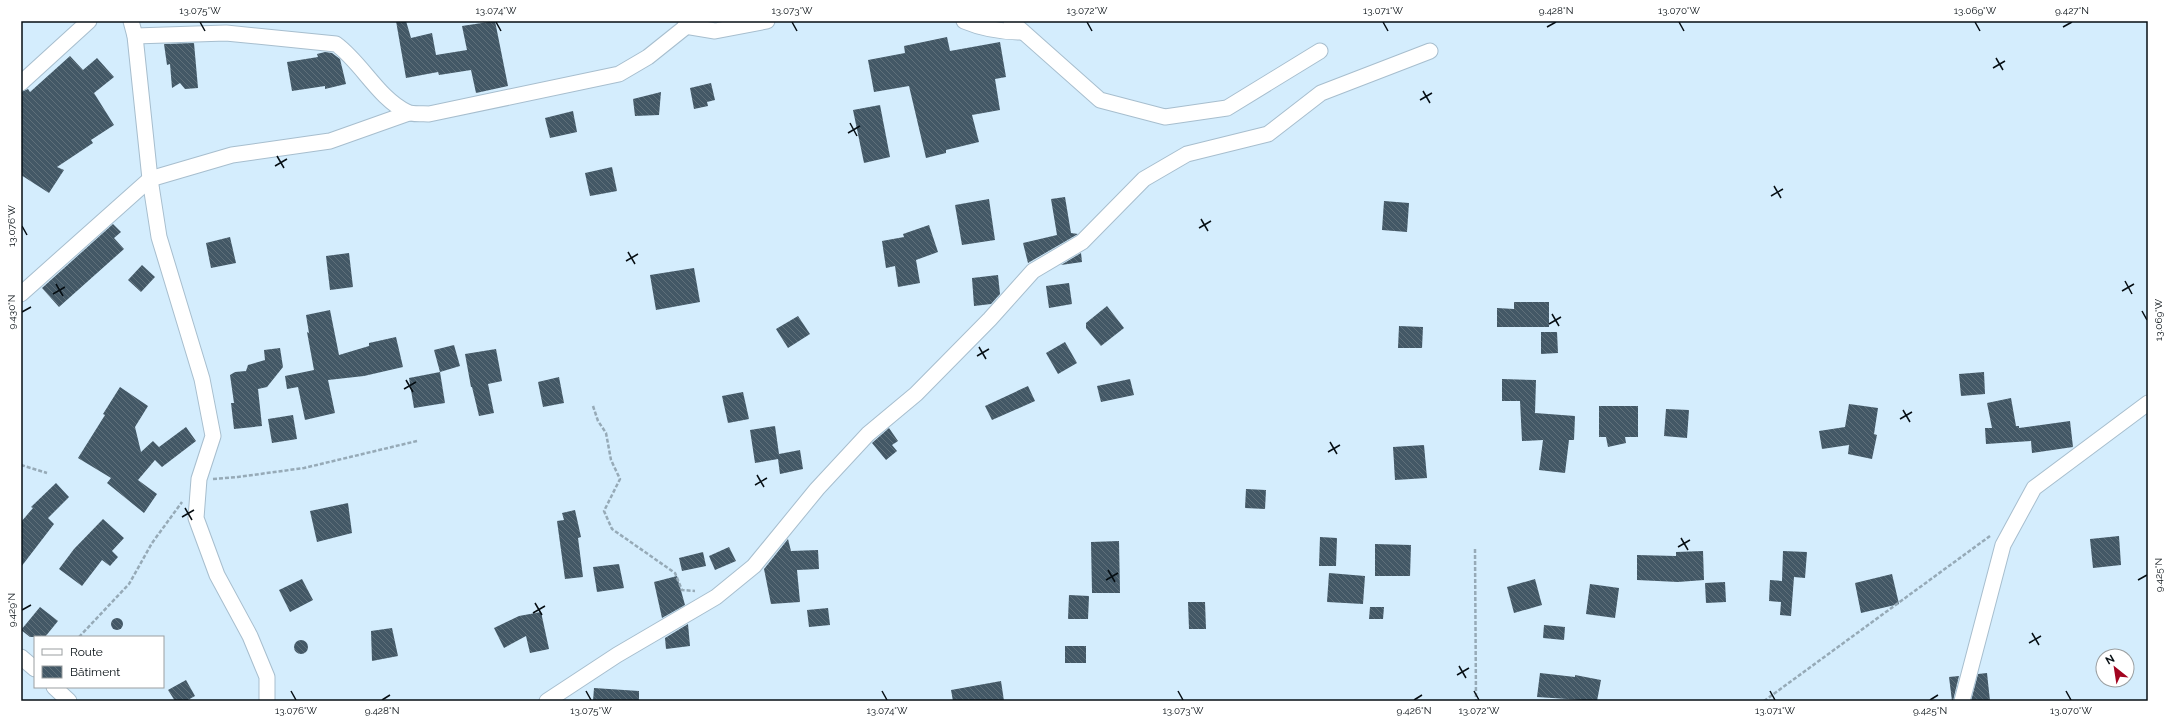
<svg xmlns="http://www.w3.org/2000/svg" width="2169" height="722" font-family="Raleway,sans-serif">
	<defs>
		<pattern id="building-back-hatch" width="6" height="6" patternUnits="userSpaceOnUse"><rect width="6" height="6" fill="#435866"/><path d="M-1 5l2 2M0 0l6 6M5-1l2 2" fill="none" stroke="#5f707a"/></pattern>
	</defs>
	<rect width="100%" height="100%" fill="#d4edfd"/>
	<g fill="url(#building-back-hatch)">
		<polygon points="396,21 406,21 411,38 432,33 436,55 467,50 462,26 495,21 508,86 476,93 471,70 439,75 438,72 406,78"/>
		<polygon points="947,37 950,51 1000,42 1006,77 995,79 1000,110 972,115 979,142 946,150 946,153 926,158 909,86 874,92 868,60 905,53 904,46"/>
		<polygon points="194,43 198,88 185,89 180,83 172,88 170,64 167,65 164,44"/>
		<polygon points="325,52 332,53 340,59 346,84 325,89 325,86 292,91 287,62 318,57 317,54"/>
		<polygon points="70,56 83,70 97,58 114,77 94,93 114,125 91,140 93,143 57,167 64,170 49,193 21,175 21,92 28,89 30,92"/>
		<polygon points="711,83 715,100 707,102 708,106 694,109 690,88"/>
		<polygon points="661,92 659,115 635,116 633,99"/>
		<polygon points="880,105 890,157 864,163 853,110"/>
		<polygon points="573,111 577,132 550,138 545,118"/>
		<polygon points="612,167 617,191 590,196 585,173"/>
		<polygon points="1065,197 1071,233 1078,234 1028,263 1023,243 1057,235 1051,199"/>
		<polygon points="989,199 995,240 962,245 955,205"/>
		<polygon points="1384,201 1409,203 1407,232 1382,230"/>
		<polygon points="113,224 121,232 114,238 124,249 59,307 42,288"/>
		<polygon points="929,225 938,252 916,260 920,283 898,287 895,266 886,268 882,241 904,237 903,234"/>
		<polygon points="230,237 236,263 211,268 206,243"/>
		<polygon points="349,253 353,287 330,290 326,256"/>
		<polygon points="1081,253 1082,262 1061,265"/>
		<polygon points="142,265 155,277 141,292 128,280"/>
		<polygon points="694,268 700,302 656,310 650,275"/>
		<polygon points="998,275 1000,294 991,304 974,306 972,278"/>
		<polygon points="1069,283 1072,304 1049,308 1046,286"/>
		<polygon points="1514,302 1549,302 1549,327 1497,327 1497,308 1514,309"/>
		<polygon points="1107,306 1124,328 1101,346 1086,328 1086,323"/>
		<polygon points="330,310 339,355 369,346 369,343 396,337 403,367 364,376 328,380 335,413 305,420 298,387 287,389 285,376 314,370 307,332 309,333 306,315"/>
		<polygon points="798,316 810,334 788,348 776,329"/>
		<polygon points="1399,326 1423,327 1422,348 1398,348"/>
		<polygon points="1541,332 1557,332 1558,353 1541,354"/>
		<polygon points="1065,342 1077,363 1058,374 1046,353"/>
		<polygon points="454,345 460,366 440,372 434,350"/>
		<polygon points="280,348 283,367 267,387 258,389 262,426 234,429 231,403 234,403 230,375 235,372 246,371 248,365 265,360 264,350"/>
		<polygon points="496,349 502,381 488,384 494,413 479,416 472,387 471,387 465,354"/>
		<polygon points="440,372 445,403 414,408 409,378"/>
		<polygon points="1984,372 1985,394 1961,396 1959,374"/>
		<polygon points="559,377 564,403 543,407 538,382"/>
		<polygon points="1130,379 1134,395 1101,402 1097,386"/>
		<polygon points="1502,379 1536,380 1535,413 1575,416 1574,440 1569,440 1565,473 1539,470 1543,440 1522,441 1520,401 1502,401"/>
		<polygon points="1028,386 1035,401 992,420 985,406"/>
		<polygon points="120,387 148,406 135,427 141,452 153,441 159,447 186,427 196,441 162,467 155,460 138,480 157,494 144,513 107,483 111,478 78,458 105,415 103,414"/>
		<polygon points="743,392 749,419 728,423 722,396"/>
		<polygon points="2011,398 2016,426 2019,426 2019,428 2070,421 2073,447 2032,453 2031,441 1986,444 1985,428 1992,428 1987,403"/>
		<polygon points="1849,404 1878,408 1874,434 1877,435 1872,459 1848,454 1849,445 1822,449 1819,431 1845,427"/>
		<polygon points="1599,406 1638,406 1638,437 1625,437 1626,443 1608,447 1606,437 1599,437"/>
		<polygon points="1666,409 1689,410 1687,438 1664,436"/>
		<polygon points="293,415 297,439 272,443 268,419"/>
		<polygon points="775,426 779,454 800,450 803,469 780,474 778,459 755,463 750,430"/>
		<polygon points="889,428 898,441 892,445 897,451 886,460 872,443"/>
		<polygon points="1424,445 1427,478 1395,480 1393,447"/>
		<polygon points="56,483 69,497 48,518 54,524 21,567 21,522 33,508 31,507"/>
		<polygon points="1246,489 1266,490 1265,509 1245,508"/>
		<polygon points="348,503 352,533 317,542 310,511"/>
		<polygon points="575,510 581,537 578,538 583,577 565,579 557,521 564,520 562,513"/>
		<polygon points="103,519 124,538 112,551 118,557 110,566 102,560 82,586 59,569 74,549"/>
		<polygon points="2119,536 2121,565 2093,568 2090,539"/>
		<polygon points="1320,537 1337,538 1336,566 1319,566"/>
		<polygon points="788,539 791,551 818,550 819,569 797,570 800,602 771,604 764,569"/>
		<polygon points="1119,541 1120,593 1092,593 1091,542"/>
		<polygon points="1375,544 1411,545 1410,576 1375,576"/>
		<polygon points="729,547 736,561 715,570 709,556"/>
		<polygon points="1703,551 1704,580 1678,582 1637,580 1637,555 1676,556 1676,552"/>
		<polygon points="1783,551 1807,552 1805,578 1794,577 1791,616 1780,615 1781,602 1769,601 1770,580 1782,581"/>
		<polygon points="703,552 706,566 682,571 679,558"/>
		<polygon points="619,564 624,588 597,592 593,567"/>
		<polygon points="1329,573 1365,576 1363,604 1327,602"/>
		<polygon points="1892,574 1899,604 1861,613 1855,583"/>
		<polygon points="677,576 685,605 662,618 654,582"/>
		<polygon points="302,579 313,600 290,612 279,590"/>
		<polygon points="1535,579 1542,605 1514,613 1507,587"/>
		<polygon points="1725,582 1726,602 1706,603 1705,583"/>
		<polygon points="1590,584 1619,588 1615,618 1586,614"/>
		<polygon points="1069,595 1089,596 1088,619 1068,619"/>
		<polygon points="1188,602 1205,602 1206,629 1189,629"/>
		<polygon points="40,607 58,621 45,637 30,637 21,630"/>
		<polygon points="1370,607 1384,607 1383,619 1369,619"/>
		<polygon points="828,608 830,625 809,627 807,610"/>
		<polygon points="541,612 549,649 530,653 526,636 504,648 494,628 519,616"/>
		<circle cx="117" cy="624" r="6"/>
		<polygon points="688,624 690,646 666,649 665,638"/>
		<polygon points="1544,625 1565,627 1564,640 1543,638"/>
		<polygon points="392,628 398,656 372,661 371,631"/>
		<circle cx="301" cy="647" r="7"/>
		<rect x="1065" y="646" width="21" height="17"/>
		<polygon points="1540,673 1575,677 1575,675 1601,680 1597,701 1537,697"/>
		<polygon points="1987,673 1990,701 1971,701 1978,674"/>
		<polygon points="1959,676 1953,701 1952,701 1949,677"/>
		<polygon points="186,680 195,696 186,701 175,701 168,690"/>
		<polygon points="1001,681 1004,701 953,701 951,690"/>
		<polygon points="594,688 639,691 639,701 593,701"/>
	</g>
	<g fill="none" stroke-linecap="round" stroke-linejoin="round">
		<g stroke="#a7bece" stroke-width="17">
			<g id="street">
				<polyline points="131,21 135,36 150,179 159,237 202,379 213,436 199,479 196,518 217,575 250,636 267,677 267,701"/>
				<path d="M964 21C983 29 1003 32 1023 32"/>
				<polyline points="1011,21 1100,100 1165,117 1227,108 1320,51"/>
				<polyline points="685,26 715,31 767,21"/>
				<path d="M135 36 226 33 336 44C362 63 378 98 407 112 413 115 423 113 429 114L619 74 648 57 693 21"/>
				<polyline points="21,83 89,21"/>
				<polyline points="21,294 150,179 232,155 330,141 409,113"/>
				<polyline points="21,657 35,669"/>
				<polyline points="54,687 69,701"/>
				<polyline points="547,701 617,655 716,597 754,566 817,489 868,434 916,394 990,319 1033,271 1082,242 1144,179 1187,154 1268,134 1321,93 1430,51"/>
				<polyline points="1962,701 2003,545 2034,488 2148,403"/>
			</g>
		</g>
		<g stroke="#96aab7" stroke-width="2.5" stroke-dasharray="4 2" stroke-linecap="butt">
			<polyline points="593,406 598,421 606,433 611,460 620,479 604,511 612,529 675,573 682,590 695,591"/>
			<polyline points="21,465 47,473"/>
			<polyline points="213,479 238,477 304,468 417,441"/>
			<polyline points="1475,549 1476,701"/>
			<polyline points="79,637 129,584 152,543 182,502"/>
			<polyline points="1764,701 1990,536"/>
		</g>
		<use href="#street" stroke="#fff" stroke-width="15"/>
	</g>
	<path fill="none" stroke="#060e13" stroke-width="1.5" d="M200 22 205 31M496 22 501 31M792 22 797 31M1087 22 1092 31M1383 22 1388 31M1679 22 1684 31M1975 22 1980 31M1547 27 1556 22M2063 27 2072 22M1996 58 2003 70M1993 68 2005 61M1423 91 1430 103M1420 100 1432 93M850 123 857 136M848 133 860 126M277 156 284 168M275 166 287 159M1774 186 1781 198M1771 196 1783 189M1201 219 1208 231M22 226 27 235M1199 228 1211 221M628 252 635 264M626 261 638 254M2125 281 2132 294M56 284 63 296M2122 291 2134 284M53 294 65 287M2142 311 2147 320M22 312 31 307M1552 314 1559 326M1549 324 1561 317M979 347 986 359M977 356 989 349M406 380 413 392M404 389 416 382M1903 410 1910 422M1900 419 1912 412M1330 442 1337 454M1328 452 1340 445M757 475 764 487M755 485 767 478M185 508 192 520M182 517 194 510M1681 538 1688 550M1678 547 1690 540M1108 570 1115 582M1106 580 1118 573M2138 580 2147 575M535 603 542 615M22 610 31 605M533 613 545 606M2032 633 2039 645M2029 643 2041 636M1459 666 1466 678M1457 675 1469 668M291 691 296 700M586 691 591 700M882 691 887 700M1178 691 1183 700M1474 691 1479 700M1770 691 1775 700M2066 691 2071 700M382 700 390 695M1414 700 1422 695M1930 700 1938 695"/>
	<rect width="2169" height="722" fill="none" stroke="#ffffff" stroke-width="44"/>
	<rect x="34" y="636" width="130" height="52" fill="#ffffff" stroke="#9b9fa1"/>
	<rect x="42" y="649" width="20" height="6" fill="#ffffff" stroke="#9b9fa1"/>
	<text x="70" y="656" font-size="12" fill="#060e13">Route</text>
	<rect x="42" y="666" width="20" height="12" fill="url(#building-back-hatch)" stroke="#9b9fa1"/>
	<text x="70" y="676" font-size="12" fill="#060e13">Bâtiment</text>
	<g transform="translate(2115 668) rotate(330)"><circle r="19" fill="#ffffff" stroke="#9b9fa1"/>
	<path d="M0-3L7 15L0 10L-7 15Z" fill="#a20420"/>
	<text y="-6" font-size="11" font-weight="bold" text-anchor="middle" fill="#060e13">N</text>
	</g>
	<rect x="22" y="22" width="2125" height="678" fill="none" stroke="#060e13" stroke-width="1.5"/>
	<g font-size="10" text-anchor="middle" fill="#060e13">
		<text x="200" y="14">13.075°W</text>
		<text x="496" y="14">13.074°W</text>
		<text x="792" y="14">13.073°W</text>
		<text x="1087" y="14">13.072°W</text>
		<text x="1383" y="14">13.071°W</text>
		<text x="1556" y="14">9.428°N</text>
		<text x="1679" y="14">13.070°W</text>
		<text x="1975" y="14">13.069°W</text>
		<text x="2072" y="14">9.427°N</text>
		<text transform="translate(11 226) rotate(-90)" y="4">13.076°W</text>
		<text transform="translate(11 312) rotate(-90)" y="4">9.430°N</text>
		<text transform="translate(2158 320) rotate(-90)" y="4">13.069°W</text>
		<text transform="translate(2158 575) rotate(-90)" y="4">9.425°N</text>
		<text transform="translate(11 610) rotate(-90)" y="4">9.429°N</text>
		<text x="296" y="714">13.076°W</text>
		<text x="382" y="714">9.428°N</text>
		<text x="591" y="714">13.075°W</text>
		<text x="887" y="714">13.074°W</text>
		<text x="1183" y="714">13.073°W</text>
		<text x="1414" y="714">9.426°N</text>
		<text x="1479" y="714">13.072°W</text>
		<text x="1775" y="714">13.071°W</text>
		<text x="1930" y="714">9.425°N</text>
		<text x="2071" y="714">13.070°W</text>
	</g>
</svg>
